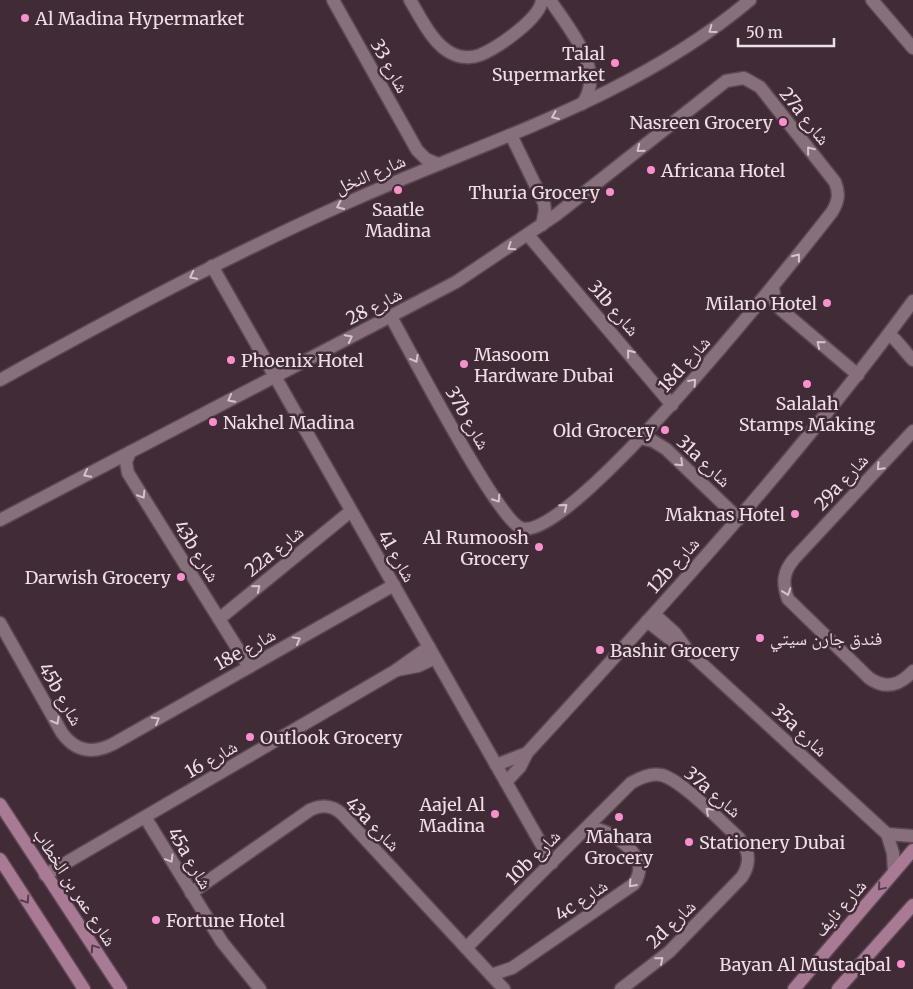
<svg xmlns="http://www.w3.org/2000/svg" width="913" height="989" font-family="Merriweather,'Noto Naskh Arabic',serif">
	<rect width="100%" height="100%" fill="#412b37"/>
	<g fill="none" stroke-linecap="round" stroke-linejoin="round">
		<g stroke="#5b4852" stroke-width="15">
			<g id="minor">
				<polyline points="333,0 417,150 426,159 438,164"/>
				<path d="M410 0C421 18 433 45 453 54 461 58 472 58 480 55 497 48 540 19 542 0"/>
				<path d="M550 0C569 29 607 71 582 104"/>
				<polyline points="872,0 913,48"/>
				<polyline points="511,135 544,203 545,210 542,225"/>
				<polyline points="528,235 672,405"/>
				<polyline points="212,266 552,863"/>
				<polyline points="773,288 775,301 778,307 858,375"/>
				<path d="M889 334C899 342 904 351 913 360"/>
				<path d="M0 380C115 316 231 254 351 201 488 140 634 98 750 0"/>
				<path d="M913 431 794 559C783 572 782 583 788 599L869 678C886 690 900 685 913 671"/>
				<polyline points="639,438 653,441 666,449 739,519"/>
				<polyline points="130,452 126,462 128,473 249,667"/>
				<path d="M0 520 456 282 556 215 726 81 744 78 760 87 835 182C840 194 838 202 832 212 797 257 568 546 521 528 497 519 409 349 391 317"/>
				<polyline points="654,614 675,633 689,652 887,834 893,853 894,872"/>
				<polyline points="219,619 351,511"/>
				<polyline points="647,621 684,650"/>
				<path d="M0 623 62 733C76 752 93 754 113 744L394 585"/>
				<polyline points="397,670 418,666 435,658"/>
				<polyline points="496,765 527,753"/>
				<path d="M506 782 520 767 527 753C661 607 796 461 913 301"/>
				<polyline points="145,817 222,942 260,989"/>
				<polyline points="887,834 913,836"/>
				<polyline points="45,875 395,671 429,647"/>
				<path d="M191 893 310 810C323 804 333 805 343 815L504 989"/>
				<path d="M466 948 631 783C640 778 650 773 661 775 681 779 722 823 739 838 750 851 751 863 742 877L669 952 621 989"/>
				<path d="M491 975 512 968 634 884C638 878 640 872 639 865 635 847 604 825 586 829"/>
			</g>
		</g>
		<g stroke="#5b4852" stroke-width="15">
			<g id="secondary">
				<polyline points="0,804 121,989"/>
				<polyline points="0,859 84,989"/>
				<polyline points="794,989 913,850"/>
				<polyline points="838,989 913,905"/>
			</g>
		</g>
		<use href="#minor" stroke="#886f7c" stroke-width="12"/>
		<use href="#secondary" stroke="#a87a94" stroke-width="12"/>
	</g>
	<defs><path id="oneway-chevron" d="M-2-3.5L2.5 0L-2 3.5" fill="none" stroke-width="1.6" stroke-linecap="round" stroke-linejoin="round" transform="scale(1.25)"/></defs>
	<g stroke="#d4c3cc">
		<use href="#oneway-chevron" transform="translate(712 30) rotate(144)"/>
		<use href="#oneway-chevron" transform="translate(555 116) rotate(157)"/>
		<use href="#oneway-chevron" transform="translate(640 149) rotate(141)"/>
		<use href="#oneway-chevron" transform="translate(810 150) rotate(-129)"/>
		<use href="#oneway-chevron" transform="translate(340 206) rotate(155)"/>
		<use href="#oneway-chevron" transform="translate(511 247) rotate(146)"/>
		<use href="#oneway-chevron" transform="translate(797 257) rotate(-52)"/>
		<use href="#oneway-chevron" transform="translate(193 276) rotate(153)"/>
		<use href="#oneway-chevron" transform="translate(349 338) rotate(-27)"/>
		<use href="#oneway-chevron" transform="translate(820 344) rotate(-140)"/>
		<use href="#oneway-chevron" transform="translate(630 353) rotate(-129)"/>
		<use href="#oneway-chevron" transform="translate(415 359) rotate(61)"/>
		<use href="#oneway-chevron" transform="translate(693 382) rotate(-48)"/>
		<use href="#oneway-chevron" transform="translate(231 399) rotate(152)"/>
		<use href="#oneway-chevron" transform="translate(680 463) rotate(44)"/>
		<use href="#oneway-chevron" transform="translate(880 467) rotate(133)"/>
		<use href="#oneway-chevron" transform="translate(87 474) rotate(152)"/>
		<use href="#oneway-chevron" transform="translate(142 495) rotate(58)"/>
		<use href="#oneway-chevron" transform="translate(497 499) rotate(57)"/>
		<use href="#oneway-chevron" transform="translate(564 507) rotate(-39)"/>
		<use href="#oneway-chevron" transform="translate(257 588) rotate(-39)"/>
		<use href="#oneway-chevron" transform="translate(787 592) rotate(71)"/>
		<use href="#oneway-chevron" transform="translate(297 640) rotate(-29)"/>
		<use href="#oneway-chevron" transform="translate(156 720) rotate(-30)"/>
		<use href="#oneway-chevron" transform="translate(56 721) rotate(61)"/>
		<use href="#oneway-chevron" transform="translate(709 811) rotate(-138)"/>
		<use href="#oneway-chevron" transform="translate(170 859) rotate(59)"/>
		<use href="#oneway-chevron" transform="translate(632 884) rotate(132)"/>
		<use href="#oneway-chevron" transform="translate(660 960) rotate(-41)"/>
	</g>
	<g stroke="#563b4a">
		<use href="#oneway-chevron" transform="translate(881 887) rotate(130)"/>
		<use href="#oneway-chevron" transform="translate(26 900) rotate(57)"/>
		<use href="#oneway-chevron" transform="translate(94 948) rotate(-124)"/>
	</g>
	<g fill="#f890cd" stroke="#412b37" stroke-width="2">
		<circle cx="25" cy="18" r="5"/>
		<circle cx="615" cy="63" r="5"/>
		<circle cx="783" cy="122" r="5"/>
		<circle cx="651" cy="170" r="5"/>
		<circle cx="398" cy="190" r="5"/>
		<circle cx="610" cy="192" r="5"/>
		<circle cx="827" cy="303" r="5"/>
		<circle cx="231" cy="360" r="5"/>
		<circle cx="464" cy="364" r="5"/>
		<circle cx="807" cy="384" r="5"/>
		<circle cx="213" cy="422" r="5"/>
		<circle cx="665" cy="430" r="5"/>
		<circle cx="795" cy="514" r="5"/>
		<circle cx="539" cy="547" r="5"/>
		<circle cx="181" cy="577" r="5"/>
		<circle cx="760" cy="638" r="5"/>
		<circle cx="600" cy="650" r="5"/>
		<circle cx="250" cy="737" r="5"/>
		<circle cx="495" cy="814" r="5"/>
		<circle cx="619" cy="817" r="5"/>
		<circle cx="689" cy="842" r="5"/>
		<circle cx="156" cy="920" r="5"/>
		<circle cx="901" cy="964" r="5"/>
	</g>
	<g text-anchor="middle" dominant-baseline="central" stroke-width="5" stroke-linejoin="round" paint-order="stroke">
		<g font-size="18" fill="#eedfe7" stroke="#412b37" text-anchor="start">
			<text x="35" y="18">Al Madina Hypermarket</text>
			<text x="605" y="53" text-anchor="end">Talal<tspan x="605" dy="21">Supermarket</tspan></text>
			<text x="773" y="122" text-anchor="end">Nasreen Grocery</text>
			<text x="661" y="170">Africana Hotel</text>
			<text x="600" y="192" text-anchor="end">Thuria Grocery</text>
			<text x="398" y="209" text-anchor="middle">Saatle<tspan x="398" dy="21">Madina</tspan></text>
			<text x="817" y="303" text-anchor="end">Milano Hotel</text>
			<text x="474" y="354">Masoom<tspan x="474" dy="21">Hardware Dubai</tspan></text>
			<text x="241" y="360">Phoenix Hotel</text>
			<text x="807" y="403" text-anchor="middle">Salalah<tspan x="807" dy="21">Stamps Making</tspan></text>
			<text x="223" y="422">Nakhel Madina</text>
			<text x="655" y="430" text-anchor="end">Old Grocery</text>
			<text x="785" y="514" text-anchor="end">Maknas Hotel</text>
			<text x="529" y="537" text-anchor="end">Al Rumoosh<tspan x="529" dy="21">Grocery</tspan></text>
			<text x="171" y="577" text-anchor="end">Darwish Grocery</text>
			<text x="770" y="638">فندق جارن سيتي</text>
			<text x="610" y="650">Bashir Grocery</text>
			<text x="260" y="737">Outlook Grocery</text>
			<text x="485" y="804" text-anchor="end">Aajel Al<tspan x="485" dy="21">Madina</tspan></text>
			<text x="619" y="836" text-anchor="middle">Mahara<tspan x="619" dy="21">Grocery</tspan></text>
			<text x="699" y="842">Stationery Dubai</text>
			<text x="166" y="920">Fortune Hotel</text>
			<text x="891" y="964" text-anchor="end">Bayan Al Mustaqbal</text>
		</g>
		<g font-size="18" fill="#eedfe7" stroke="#412b37">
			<text transform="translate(390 66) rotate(61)">شارع 33</text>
			<text transform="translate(805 116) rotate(51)">27a شارع</text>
			<text transform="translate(370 174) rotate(-23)">شارع النخل</text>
			<text transform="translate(374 306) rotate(-27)">شارع 28</text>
			<text transform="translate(614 308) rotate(49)">31b شارع</text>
			<text transform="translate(684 364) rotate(-48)">18d شارع</text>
			<text transform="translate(468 418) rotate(60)">37b شارع</text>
			<text transform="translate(704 461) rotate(43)">31a شارع</text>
			<text transform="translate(841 482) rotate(-47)">29a شارع</text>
			<text transform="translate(197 551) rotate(58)">43b شارع</text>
			<text transform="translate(274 551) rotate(-39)">22a شارع</text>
			<text transform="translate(397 556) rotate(60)">شارع 41</text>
			<text transform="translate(673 565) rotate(-48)">12b شارع</text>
			<text transform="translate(245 649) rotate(-29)">18e شارع</text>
			<text transform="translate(61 694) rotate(60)">45b شارع</text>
			<text transform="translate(800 730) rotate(43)">35a شارع</text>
			<text transform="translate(211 759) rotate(-30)">شارع 16</text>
			<text transform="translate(713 792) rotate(40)">37a شارع</text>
			<text transform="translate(373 824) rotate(45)">43a شارع</text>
			<text transform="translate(533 857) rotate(-45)">10b شارع</text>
			<text transform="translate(190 858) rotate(59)">45a شارع</text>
			<text transform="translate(75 887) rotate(57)">شارع عمر بن الخطاب</text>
			<text transform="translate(581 900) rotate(-34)">4c شارع</text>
			<text transform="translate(840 908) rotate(-49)">شارع نايف</text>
			<text transform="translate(671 924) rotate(-44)">2d شارع</text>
		</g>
	</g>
	<path d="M738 38v8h96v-8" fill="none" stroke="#eedfe7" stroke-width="2.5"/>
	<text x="746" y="38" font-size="15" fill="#eedfe7" stroke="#412b37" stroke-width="4" paint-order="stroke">50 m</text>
</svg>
